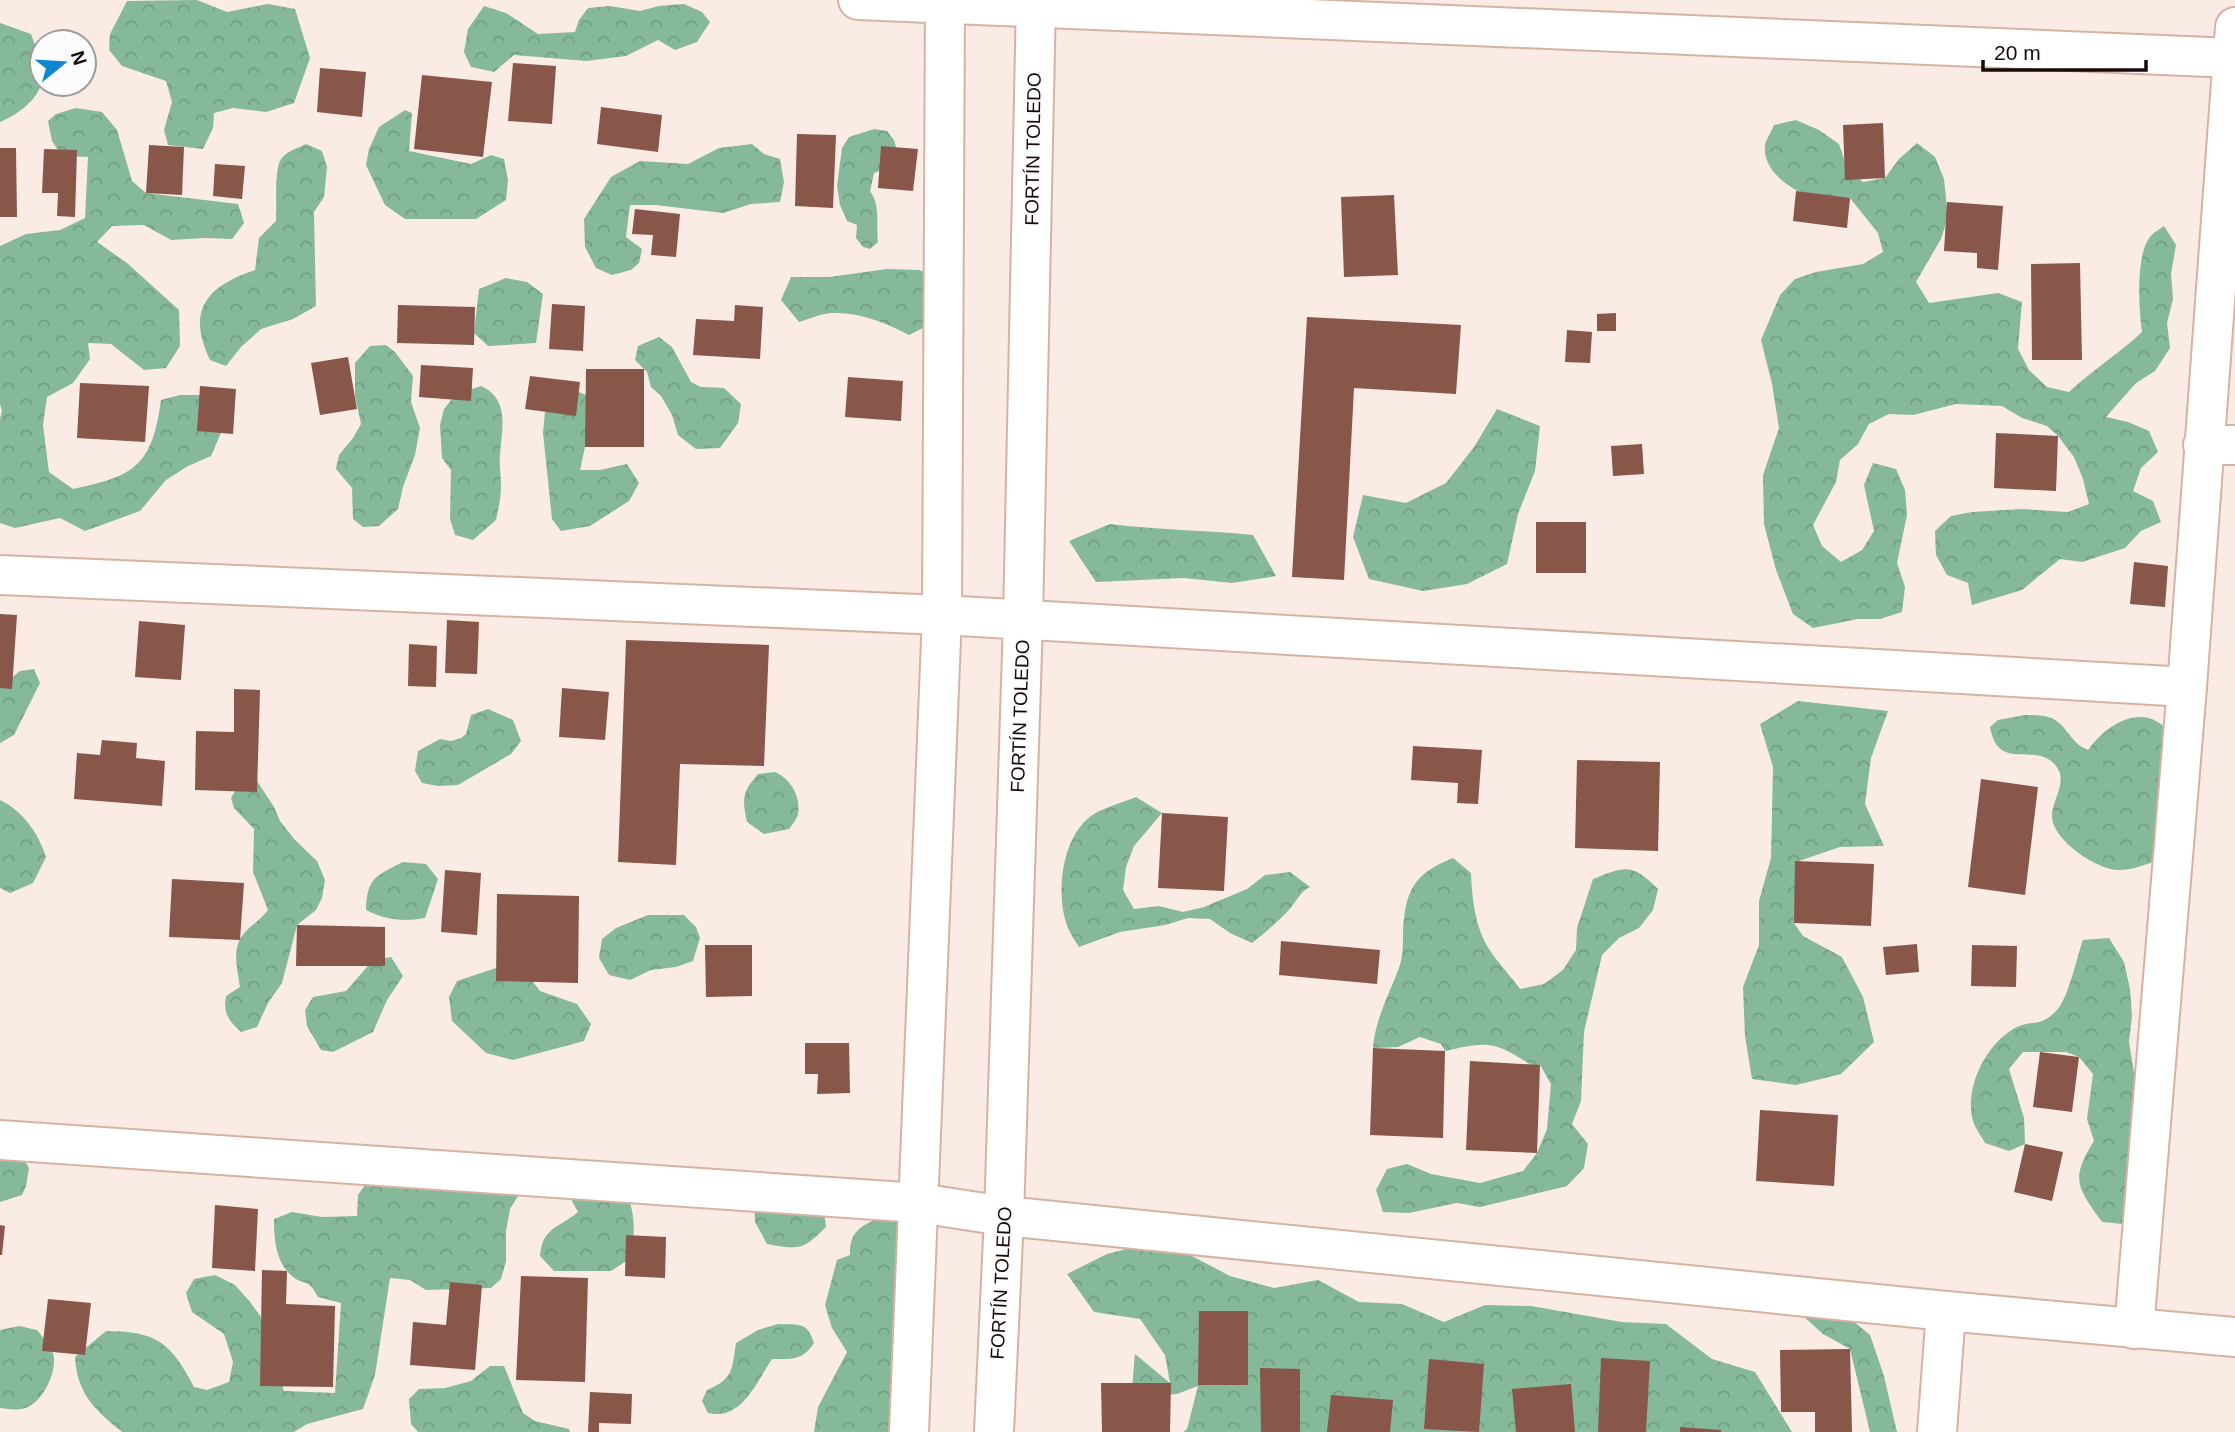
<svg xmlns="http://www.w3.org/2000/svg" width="2235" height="1432" font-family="Arial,sans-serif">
	<defs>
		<pattern id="forest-crowns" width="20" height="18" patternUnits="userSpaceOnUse" patternTransform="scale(1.75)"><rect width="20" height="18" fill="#85b99a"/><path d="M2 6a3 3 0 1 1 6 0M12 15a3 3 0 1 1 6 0" fill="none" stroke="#729e83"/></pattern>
	</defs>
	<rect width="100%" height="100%" fill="#fbebe5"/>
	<g fill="url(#forest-crowns)">
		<polygon points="197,0 227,12 268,4 295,9 310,58 294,103 266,112 233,108 214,113 213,128 203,149 168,145 164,130 172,102 166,81 122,66 109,50 110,34 127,1"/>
		<polygon points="684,4 702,12 710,22 697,42 675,50 658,40 626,56 586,61 514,55 494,72 471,67 464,52 468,29 484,6 506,13 538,34 575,32 579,20 588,8 610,6 640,11 659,6"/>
		<path d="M0 23 31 34C36 48 45 68 41 84 37 101 15 116 0 122Z"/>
		<path d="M76 108 102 112 117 130 132 181 146 193 238 204 244 223 232 239 205 238 171 240 144 225 112 226 97 242 127 263 179 310 180 346 166 368 144 370 111 344 88 343 90 359 73 383 47 397 43 425 49 472 73 489C136 476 152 465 161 400L180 395H199L213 412 221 433 211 456 188 466 166 480 140 511 85 531 60 518 15 528 0 523V419L2 411 0 404V246L26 234 60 230 85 218 88 157 62 156 52 141 48 121 56 114Z"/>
		<polygon points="405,110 412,113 409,151 471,164 491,155 504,159 508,180 506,200 476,219 405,219 385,205 366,165 369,149 379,127"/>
		<path d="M1796 120 1819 130 1839 144 1846 165 1863 182 1885 178 1899 159 1917 143 1935 157 1944 179 1948 217 1941 239 1916 282 1929 303 1998 293 2022 302 2018 349 2029 370 2047 387 2069 392C2092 370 2119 354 2142 332 2139 310 2135 253 2151 236 2154 232 2160 229 2164 226L2176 245 2171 274 2173 299 2167 323 2170 348 2155 371 2136 383 2106 417 2128 422 2149 431 2158 452 2141 468 2133 491 2153 501 2161 522 2141 531 2125 548 2082 562 2060 559 2022 590 1972 605 1968 583 1947 575 1936 555 1935 531 1951 516 1972 512 2022 509 2068 512 2089 504 2083 479 2074 457 2058 436 2047 426 2022 418 2002 406 1956 404 1913 415 1889 414 1869 424 1858 444 1840 460 1836 482 1813 525 1822 546 1841 562 1862 550 1874 531 1864 485 1873 463 1896 469 1905 490 1907 515 1897 563 1905 587 1902 612 1880 619H1858L1813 628 1793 614 1776 570 1764 524 1763 475 1779 428 1772 384 1761 340 1780 295 1795 279 1816 272 1863 264 1883 252 1878 233 1850 198C1822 210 1761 181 1765 146 1766 139 1772 131 1774 125Z"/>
		<path d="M874 129 887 131 894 140 898 154 888 168 874 173 870 191C881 207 876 223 878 242L870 249 863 247 856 238 857 225 847 221 840 205 837 186 842 148 849 137Z"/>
		<path d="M306 144 322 151 327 167 324 197 314 212 316 306 293 319 261 329 241 347 226 366 210 360C186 310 207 286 255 270L259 238 276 221C277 207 274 169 281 159 287 151 298 148 306 144Z"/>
		<polygon points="752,144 764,154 780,159 784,182 780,202 751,204 723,213 656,205 630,205 626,237 642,249 639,263 631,270 612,275 596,268 585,247 584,219 611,177 640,161 688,164 719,148"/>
		<path d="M887 269 919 270 938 277 933 323 909 335C886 323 860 312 833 313 822 313 810 319 799 322L781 300 791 277H829Z"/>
		<polygon points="506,278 527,282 543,294 536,343 488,346 474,333 479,289"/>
		<polygon points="659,337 672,347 691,382 701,387 724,388 741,404 738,423 720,448 696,449 678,435 672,415 661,396 651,387 647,372 635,360 638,346"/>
		<polygon points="386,345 395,352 413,376 411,402 420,428 415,455 403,487 398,509 379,526 363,527 353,519 352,488 336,469 339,455 353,438 361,424 355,396 355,363 370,346"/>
		<path d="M481 386C510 399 502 429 500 454 499 465 501 476 501 487 501 498 498 510 496 520L473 540 455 535 450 519 451 470 442 458 440 425 444 409 456 394Z"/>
		<polygon points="579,392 593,398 596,424 585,447 580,470 600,470 627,464 639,483 629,501 590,526 561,531 552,519 543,433 545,412 559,398"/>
		<polygon points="1497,409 1540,426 1535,471 1518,514 1507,564 1467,584 1423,591 1369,579 1353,537 1363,495 1406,503 1446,483 1474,447"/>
		<path d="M1110 524C1157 530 1205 530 1253 535L1276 576 1232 583 1184 578 1096 582 1069 541Z"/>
		<polygon points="34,669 40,683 14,735 0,743 0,687 20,671"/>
		<polygon points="1798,701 1888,711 1871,758 1865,804 1884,846 1840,847 1796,862 1800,879 1794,923 1803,936 1842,957 1863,997 1874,1042 1841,1074 1796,1085 1752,1079 1745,1036 1743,987 1759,945 1759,901 1771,858 1772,813 1773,767 1760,724"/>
		<polygon points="488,709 513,720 521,741 511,754 458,785 438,786 422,783 415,771 418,751 440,739 451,741 461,738 466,734 471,715"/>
		<path d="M2025 715C2032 715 2041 715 2048 717 2067 722 2068 742 2088 750 2108 722 2147 700 2171 735L2157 861C2145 864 2133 870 2120 870 2098 871 2054 841 2052 818 2051 800 2069 782 2056 766 2036 740 1998 774 1990 727L1998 720Z"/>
		<path d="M775 772C791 779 801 797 798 814 797 819 792 825 789 829L764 834 747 822C742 799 742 792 758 774Z"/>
		<path d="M257 781 274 807 280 821 295 840 317 861 325 880 322 898 316 910 297 925 282 983 268 1003 257 1027 241 1032C228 1020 223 1013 226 996L240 987C237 966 230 946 248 929 255 923 262 918 268 910L253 872 254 829 234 808 231 798 238 786Z"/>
		<path d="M1136 797 1162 813 1134 846 1126 867 1123 890 1134 909 1159 906 1183 912 1204 907 1247 889 1265 875 1290 872 1310 887C1300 891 1295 904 1287 912 1276 923 1265 933 1252 943L1230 933 1210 919 1188 918 1165 925 1120 932 1079 947C1075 941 1071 935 1068 928 1055 896 1061 838 1091 816 1100 809 1124 802 1136 797Z"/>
		<path d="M0 800C23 811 38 833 46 857L33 883 10 893 0 888Z"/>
		<path d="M1453 858 1471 873C1472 898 1475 927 1489 949 1498 963 1510 975 1520 989L1544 984 1563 970 1576 950 1577 928 1593 879C1625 866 1632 863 1658 889L1653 910 1639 928 1619 938 1602 955 1584 1032 1581 1101 1572 1124 1588 1144 1584 1168 1567 1186 1480 1207 1457 1203 1409 1213 1383 1212 1376 1190 1387 1169 1407 1164 1431 1174 1480 1183 1523 1171 1537 1153 1547 1129 1551 1084 1540 1065 1534 1067C1496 1042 1490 1040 1445 1051L1441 1044 1420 1037 1398 1047 1373 1048C1375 1019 1390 993 1400 965 1403 955 1403 943 1403 933 1405 891 1413 874 1453 858Z"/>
		<path d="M403 862 426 864 438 879 425 918C403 922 386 920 366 910 367 878 375 876 403 862Z"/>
		<polygon points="648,915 684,915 696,927 700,938 693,961 676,967 651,970 630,980 609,975 599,958 602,939 616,928"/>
		<path d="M2109 938 2124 962 2130 989 2132 1016 2129 1042 2137 1092 2133 1225 2102 1222C2077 1187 2070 1179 2094 1141L2087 1119 2093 1074 2079 1057 2066 1052H2023L2009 1069 2024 1118 2025 1144 2009 1151 1985 1143C1982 1137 1977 1131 1974 1124 1962 1091 1986 1042 2017 1027 2033 1020 2041 1027 2056 1011 2069 998 2076 959 2083 940Z"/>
		<polygon points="391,957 403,976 387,1000 373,1032 333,1052 321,1050 307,1026 305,1010 313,997 346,991 373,960"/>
		<polygon points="502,966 526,973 540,991 577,1004 591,1024 584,1041 513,1060 486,1053 452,1021 449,997 457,981"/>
		<polygon points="0,1157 23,1158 29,1168 26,1186 22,1195 0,1202"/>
		<path d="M405 1169 523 1188 510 1209 506 1231V1261L501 1279 491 1288 426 1290 410 1280 390 1278 375 1375 363 1409 307 1424 294 1432H122C95 1410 77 1394 75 1357L106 1331C157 1331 171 1343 194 1387L207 1390 229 1382 233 1362 224 1334 192 1312 186 1293 194 1279 215 1275 235 1285 250 1302 261 1317 284 1391 335 1393 341 1303 318 1297C307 1277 307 1287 293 1277 276 1263 274 1240 274 1219L292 1212 322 1217 357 1216 358 1195 365 1185Z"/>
		<path d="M802 1175C825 1193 823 1200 826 1227 803 1250 800 1250 767 1244L755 1222 754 1200 780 1176Z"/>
		<path d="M574 1193 629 1200C636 1220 634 1237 631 1258L611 1271H554L540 1256C543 1226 558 1229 578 1212L572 1201Z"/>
		<path d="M885 1217 911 1223 917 1432H814L818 1407 847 1352 832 1328 825 1305 837 1260 850 1255C849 1230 864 1223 885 1217Z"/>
		<polygon points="1149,1243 1190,1255 1230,1276 1274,1288 1318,1280 1359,1302 1402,1304 1444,1322 1485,1305 1531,1306 1622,1322 1666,1324 1712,1359 1755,1372 1792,1432 1183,1432 1187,1429 1198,1386 1177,1394 1131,1399 1135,1354 1170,1383 1165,1355 1140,1319 1094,1312 1067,1274 1107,1254"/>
		<polygon points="1791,1305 1836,1307 1870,1335 1884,1376 1897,1432 1870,1432 1850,1349 1823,1334"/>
		<path d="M778 1324C799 1325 807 1321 814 1343 802 1361 792 1359 772 1359 757 1381 742 1421 708 1413L702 1401 707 1390C734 1379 732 1368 736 1343L758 1330Z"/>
		<path d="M19 1326 37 1330C43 1338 54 1349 54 1359 55 1375 43 1400 28 1407 19 1411 10 1409 0 1408V1330Z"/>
		<polygon points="490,1366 504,1366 523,1413 535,1421 569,1429 570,1432 418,1432 411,1424 409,1399 419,1389 445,1388 471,1381"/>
	</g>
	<g fill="#885749">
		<polygon points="513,63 556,66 552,124 508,121"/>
		<polygon points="320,68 366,72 362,117 317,112"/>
		<polygon points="422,75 492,82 483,157 414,149"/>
		<polygon points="601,107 662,115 658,152 597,144"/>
		<polygon points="1883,123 1885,178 1845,180 1843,125"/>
		<polygon points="797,134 836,135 833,208 795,206"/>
		<polygon points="149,145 184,147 182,195 146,193"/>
		<polygon points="881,146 918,149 913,191 878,188"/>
		<polygon points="0,148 16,148 17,217 0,217"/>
		<polygon points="44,149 77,150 75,217 57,216 58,193 42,193"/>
		<polygon points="215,164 245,166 242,199 213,196"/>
		<polygon points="1796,191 1850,198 1847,228 1793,221"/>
		<polygon points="1394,195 1398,275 1344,277 1341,197"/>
		<polygon points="1947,202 2003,206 1998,270 1977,268 1977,253 1944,251"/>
		<polygon points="635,209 680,214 676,257 651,255 653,235 632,234"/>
		<polygon points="2080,263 2082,360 2032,360 2031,264"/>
		<polygon points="552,304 585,306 583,351 549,349"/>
		<polygon points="398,305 475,307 474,345 397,343"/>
		<polygon points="735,305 763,307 760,359 693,355 696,319 734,321"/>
		<polygon points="1616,313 1616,331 1597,331 1597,314"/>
		<polygon points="1307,317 1461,325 1456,394 1354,388 1344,580 1292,577"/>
		<polygon points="1567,330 1592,332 1590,363 1565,362"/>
		<polygon points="348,357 357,409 320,415 311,363"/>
		<polygon points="421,365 473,368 471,401 419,397"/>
		<polygon points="586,369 644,369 644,447 585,447"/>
		<polygon points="530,376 580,382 576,416 525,409"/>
		<polygon points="848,377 903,381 901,421 845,417"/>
		<polygon points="80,383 149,386 145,442 77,438"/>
		<polygon points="200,386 236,389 233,434 197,431"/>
		<polygon points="1996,433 2058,436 2056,491 1994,488"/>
		<polygon points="1642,444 1644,474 1613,476 1611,446"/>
		<rect x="1536" y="522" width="50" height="51"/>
		<polygon points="2134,562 2168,566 2165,607 2130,604"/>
		<polygon points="0,614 17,615 12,689 0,688"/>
		<polygon points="447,620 479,622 477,674 445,673"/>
		<polygon points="139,621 185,625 181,680 135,677"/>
		<polygon points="626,640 769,645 764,766 680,764 676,865 618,862"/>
		<polygon points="409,644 437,646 436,687 408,686"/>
		<polygon points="562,688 609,692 605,740 559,737"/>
		<polygon points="234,689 260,690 257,792 195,790 196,731 234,732"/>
		<polygon points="102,740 137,743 136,758 165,761 162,806 74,799 77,753 100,755"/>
		<polygon points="1413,746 1482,750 1478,804 1457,803 1458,783 1411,780"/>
		<polygon points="1577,760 1660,762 1658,851 1575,848"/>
		<polygon points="1981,779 2038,787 2025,895 1968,887"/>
		<polygon points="1162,813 1228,817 1224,891 1158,888"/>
		<polygon points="1795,861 1874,864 1871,926 1794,923"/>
		<polygon points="445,870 481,873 477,935 441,932"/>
		<polygon points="172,879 244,883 240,940 169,937"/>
		<polygon points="497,894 579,896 578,983 496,981"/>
		<polygon points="297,925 385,927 385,966 296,966"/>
		<polygon points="1281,941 1380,950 1377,984 1279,975"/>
		<polygon points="1917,944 1919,972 1886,975 1883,947"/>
		<polygon points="705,945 752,945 752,996 706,997"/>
		<polygon points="1972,945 2017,946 2016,987 1971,986"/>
		<polygon points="805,1043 849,1043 850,1093 817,1094 818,1074 805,1074"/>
		<polygon points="1373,1048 1445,1051 1443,1138 1370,1135"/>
		<polygon points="2040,1052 2079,1057 2072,1112 2033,1107"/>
		<polygon points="1470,1061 1540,1065 1537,1153 1466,1150"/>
		<polygon points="1760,1110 1838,1115 1834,1186 1756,1181"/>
		<polygon points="2025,1144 2063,1152 2052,1201 2014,1192"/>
		<polygon points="215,1205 258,1209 255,1271 212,1268"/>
		<polygon points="0,1225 5,1226 2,1255 0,1255"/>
		<polygon points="626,1235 666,1237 665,1278 625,1276"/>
		<polygon points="262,1270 287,1271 286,1304 335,1306 333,1387 260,1386"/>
		<polygon points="521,1276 588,1278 585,1382 516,1380"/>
		<polygon points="450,1282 482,1285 475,1370 410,1365 413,1322 446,1325"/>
		<polygon points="48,1299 91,1303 85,1355 42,1351"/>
		<polygon points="1199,1311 1248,1311 1248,1385 1198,1385"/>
		<polygon points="1850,1349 1852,1432 1815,1432 1815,1412 1781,1412 1780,1350"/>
		<polygon points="1601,1358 1650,1361 1646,1432 1598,1432"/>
		<polygon points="1429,1359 1484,1364 1479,1432 1424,1429"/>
		<polygon points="1260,1368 1300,1369 1300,1432 1261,1432"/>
		<polygon points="1101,1383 1171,1383 1170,1432 1102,1432"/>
		<polygon points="1571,1384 1575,1432 1516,1432 1512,1389"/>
		<polygon points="590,1392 632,1394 631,1424 599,1423 599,1432 588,1432"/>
		<polygon points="1331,1395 1393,1400 1390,1432 1327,1432"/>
		<polygon points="1680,1427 1721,1430 1721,1432 1680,1432"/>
	</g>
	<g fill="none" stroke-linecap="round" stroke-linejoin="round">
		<g stroke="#d7b2a3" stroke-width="42">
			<g id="street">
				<polyline points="858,0 2233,58"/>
				<polyline points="2203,445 2235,445"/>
				<polyline points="0,575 942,615 2187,687"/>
				<polyline points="0,1140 919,1203 1004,1216 1946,1311 2235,1337"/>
				<polyline points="2134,1329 2187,687 2235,27"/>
				<polyline points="1937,1432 1946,1311"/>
			</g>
		</g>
		<g stroke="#d7b2a3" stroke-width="42">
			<g id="secondary">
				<polyline points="909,1432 942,615 945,0"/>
				<polyline points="994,1432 1004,1216 1023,620 1036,0"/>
			</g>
		</g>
		<use href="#street" stroke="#fff" stroke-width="38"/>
		<use href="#secondary" stroke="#fff" stroke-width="38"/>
	</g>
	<g text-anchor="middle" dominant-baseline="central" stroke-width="5" stroke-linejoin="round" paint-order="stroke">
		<g font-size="19" fill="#180b07" stroke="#fcfcfc">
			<text transform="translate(1033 149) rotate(-89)">FORTÍN TOLEDO</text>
			<text transform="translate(1020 716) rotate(-88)">FORTÍN TOLEDO</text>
			<text transform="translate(1001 1283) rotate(-87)">FORTÍN TOLEDO</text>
		</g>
	</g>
	<g transform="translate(63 63) rotate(72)"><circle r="33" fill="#fcfcfc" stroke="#a19c9a" stroke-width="2"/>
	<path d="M0-5L12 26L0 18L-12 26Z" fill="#0d87cf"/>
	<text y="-10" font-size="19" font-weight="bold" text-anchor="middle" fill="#180b07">N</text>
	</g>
	<path d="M1983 60v10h163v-10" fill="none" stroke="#180b07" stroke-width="3.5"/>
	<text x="1994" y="60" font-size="21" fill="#180b07" stroke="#fcfcfc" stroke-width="5" paint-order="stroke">20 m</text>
</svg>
